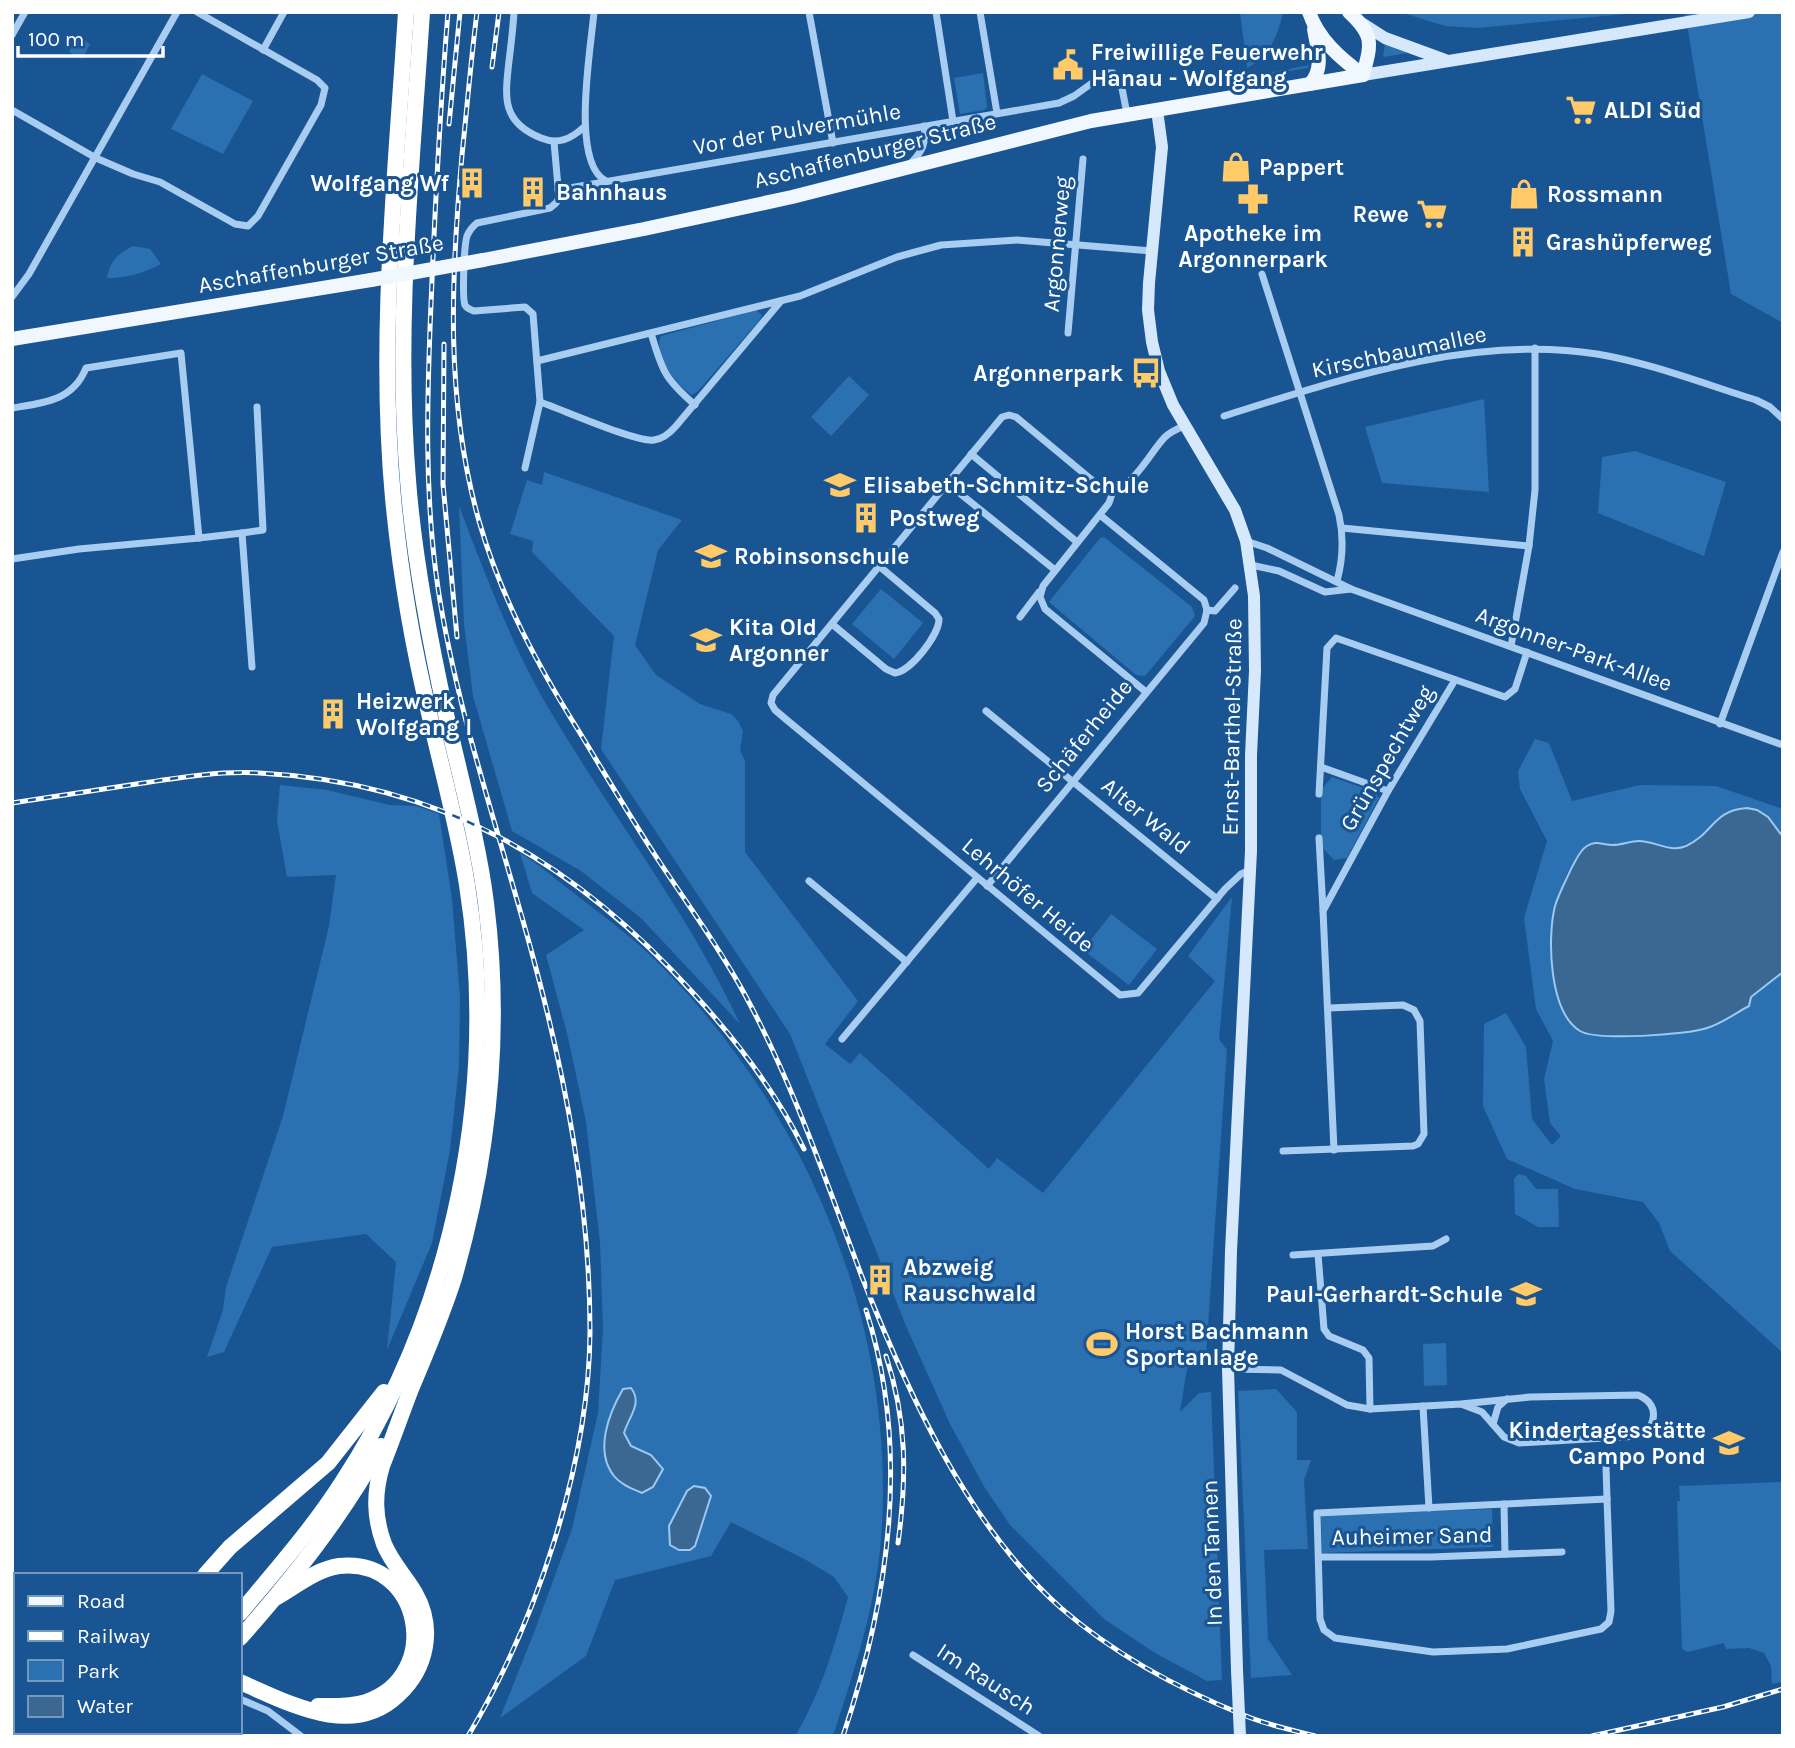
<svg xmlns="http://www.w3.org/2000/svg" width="1795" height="1748" font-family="Karla,sans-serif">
	<rect width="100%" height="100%" fill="#195593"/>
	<g fill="#2b70b1">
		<path d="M1240 12H1283C1278 36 1269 56 1247 68Z"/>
		<polygon points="1400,12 1647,12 1477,28 1445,26"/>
		<polygon points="1685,12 1783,12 1783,323 1731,294"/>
		<polygon points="78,37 90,44 82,59 69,52"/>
		<polygon points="1385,43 1408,53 1383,57"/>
		<polygon points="1310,65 1307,68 1242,79 1245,77"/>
		<polygon points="983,73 987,107 984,110 960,114 954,78"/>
		<polygon points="202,74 253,101 223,154 171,129"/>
		<path d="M133 246 150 249 161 264C143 273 128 278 107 278 110 260 118 254 133 246Z"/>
		<path d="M756 310 762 315 759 321 698 391 692 395C676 384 652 356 661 336Z"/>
		<polygon points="849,376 869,395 831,436 811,417"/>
		<polygon points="1484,399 1489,492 1382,483 1365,427"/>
		<polygon points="1635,451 1726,482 1704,556 1598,513 1602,457"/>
		<polygon points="544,472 682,520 658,550 635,645 656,675 700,704 731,714 738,721 743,731 740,750 745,761 745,852 858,1001 825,1044 850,1064 860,1053 989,1169 997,1158 1043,1193 1215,981 1188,956 1232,897 1219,1039 1227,1050 1206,1355 1187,1369 1180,1412 1199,1393 1211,1392 1222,1680 1207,1681 1155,1653 1104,1619 1010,1525 985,1488 950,1424 906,1326 790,1034 601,749 614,636 532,552 533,541 510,534 527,480 542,485"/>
		<path d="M459 506C487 579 514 652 555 719 616 821 690 916 740 1024L641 918 581 871 512 831 473 696 464 624Z"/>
		<polygon points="1104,537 1192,607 1195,616 1145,676 1136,675 1049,602 1100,538"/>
		<polygon points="881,589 923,623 894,659 852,624"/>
		<path d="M1535 739 1549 743 1572 801 1640 785 1716 786 1783 809V837C1731 768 1722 840 1674 848L1607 845 1600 842C1593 847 1583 851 1578 857 1547 890 1539 1004 1580 1031 1593 1040 1668 1036 1685 1032 1706 1027 1729 1014 1749 1006L1751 997 1783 972V1353L1670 1251 1659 1223 1643 1202 1575 1189 1507 1159 1483 1106 1484 1024 1506 1013 1526 1047 1532 1119 1552 1145 1561 1136 1550 1123 1544 1079 1553 1041 1536 1009 1524 918 1547 841 1520 789 1518 771Z"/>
		<polygon points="1332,777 1375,792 1379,798 1347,858 1334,860 1321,846 1321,790"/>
		<polygon points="280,785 327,790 390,805 416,806 439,814 452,899 460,997 459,1066 450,1150 432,1243 387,1350 396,1262 366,1234 272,1247 224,1352 207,1357 223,1310 226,1287 283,1116 329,926 336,875 287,877 277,821"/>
		<path d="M520 853C539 864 554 878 571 891 605 917 639 942 668 973 809 1119 893 1321 882 1525 878 1600 856 1665 833 1736H795C821 1693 835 1645 848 1597L834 1577 806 1560 731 1522 711 1556 615 1580 586 1656 500 1718 535 1630 572 1529 598 1413 603 1329 600 1242 586 1122 568 1037 546 955 584 930 532 893Z"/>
		<polygon points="1111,914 1157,949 1129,985 1083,950"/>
		<polygon points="1518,1174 1526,1176 1536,1189 1558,1189 1559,1227 1538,1227 1515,1214 1514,1179"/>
		<polygon points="1446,1343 1447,1385 1424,1386 1423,1344"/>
		<polygon points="1276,1389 1297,1412 1297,1460 1311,1460 1304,1480 1308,1549 1264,1550 1268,1639 1292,1675 1251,1678 1238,1391"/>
		<polygon points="1783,1482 1783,1682 1772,1684 1771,1666 1764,1653 1749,1648 1726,1649 1724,1643 1688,1652 1682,1649 1677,1501 1680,1501 1679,1486"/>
		<polygon points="1492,1509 1493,1547 1322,1553 1321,1514"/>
	</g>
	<g fill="#3b6793" stroke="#9bc9f2" stroke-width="2">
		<path d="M1747 808 1757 810 1768 817 1783 837V972L1751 997 1749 1006C1736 1013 1721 1024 1707 1028 1687 1035 1597 1041 1580 1031 1549 1012 1547 938 1555 906 1559 893 1566 880 1572 867 1576 860 1580 850 1587 846 1596 840 1603 845 1613 845 1622 845 1630 841 1639 841 1655 841 1670 853 1686 846 1713 834 1713 810 1747 808Z"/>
		<path d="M631 1388C643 1403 629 1416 624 1433L631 1446 651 1455 663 1469 653 1487 642 1493C633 1489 621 1485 614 1476 594 1451 609 1413 623 1389Z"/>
		<polygon points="694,1486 705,1488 711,1496 695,1546 690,1550 679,1550 670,1545 669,1526 687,1491"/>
	</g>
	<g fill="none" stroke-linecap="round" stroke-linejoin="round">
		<g stroke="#a9cdf0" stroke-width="7">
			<path d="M514 12C513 29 511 45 509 61 505 97 501 122 541 138 558 145 571 139 584 127"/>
			<path d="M594 12C591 48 570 163 606 181"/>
			<polyline points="809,12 833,143"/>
			<polyline points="936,12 953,121"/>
			<polyline points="980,12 997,113"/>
			<polyline points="12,35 25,12"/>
			<polyline points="263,50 284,12"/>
			<polyline points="12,110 96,158 133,174 160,182 235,224 248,226 258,216 321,105 325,88 317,80 197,12"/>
			<path d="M911 163C922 152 927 142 924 126"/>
			<polyline points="558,190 1059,103 1074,96 1106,73 1113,73 1121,83 1127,114"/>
			<path d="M1262 274 1339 515C1344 538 1343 559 1337 581"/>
			<polyline points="12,297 29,274 177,12"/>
			<path d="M651 333C662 371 665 379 695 405"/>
			<polyline points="1068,333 1083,159"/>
			<polyline points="537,361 800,296 897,257 941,245 1017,240 1152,251"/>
			<path d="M540 402C561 409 637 443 654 440 663 439 670 433 676 426L781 301"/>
			<path d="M12 408C43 403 73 401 86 368L181 353 199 538 242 533 252 667"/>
			<path d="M1224 416C1342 379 1472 334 1597 354 1651 363 1704 384 1756 400L1770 407 1783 419"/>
			<path d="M1184 426C1177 429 1170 432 1165 437 1148 454 1126 504 1099 486L1016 417 1009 415 1002 417 773 695 771 703 775 710 788 721 1120 995 1138 993 1225 889 1241 874 1250 870"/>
			<polyline points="971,454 1077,542"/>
			<path d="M525 468 540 402 533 314 525 307 474 311C470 309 467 309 465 305 462 298 464 245 467 236 469 231 472 227 477 223L550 208 556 203 559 198 554 142"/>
			<polyline points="947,483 1055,570"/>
			<polyline points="1113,491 1109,503 1043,586 1040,597 1045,609 1146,692"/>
			<polyline points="1342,528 1529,546"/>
			<polyline points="242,533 263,530 257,407"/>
			<polyline points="1246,541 1267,548 1351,589 1783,745"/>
			<polyline points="12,559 79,549 199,538"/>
			<polyline points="1251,565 1279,571 1325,592 1351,589"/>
			<polyline points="1207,610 1215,611 1235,588"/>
			<polyline points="1020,617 1039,592"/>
			<path d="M832 624 886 669 895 673C911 671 939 635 939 619L935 613 879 566"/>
			<polyline points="1511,646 1529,546 1535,490 1535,348"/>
			<polyline points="986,711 1217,899"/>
			<polyline points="1720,724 1783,552"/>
			<polyline points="1321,767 1388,791"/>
			<polyline points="1319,794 1327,648 1336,638 1505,697 1515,689 1527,652"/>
			<polyline points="1319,838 1323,910"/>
			<polyline points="809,881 907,962"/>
			<polyline points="987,886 1204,623 1207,610 1204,600 1100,515"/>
			<polyline points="842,1039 977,878"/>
			<polyline points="1334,1150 1323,911 1388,791 1455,680"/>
			<polyline points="1283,1151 1413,1146 1418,1144 1424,1134 1420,1021 1414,1010 1403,1005 1329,1008"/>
			<polyline points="1318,1254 1324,1329 1329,1336 1363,1350 1369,1358 1370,1409"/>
			<polyline points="1293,1255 1433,1246 1446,1239"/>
			<path d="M1228 1369 1281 1370 1347 1405 1370 1409 1461 1404 1530 1397 1638 1395C1659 1404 1658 1425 1639 1436L1519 1443 1504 1437 1482 1412 1461 1404"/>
			<polyline points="1423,1406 1429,1508"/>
			<polyline points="1493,1424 1498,1407 1507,1399"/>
			<polyline points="1606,1466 1607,1499"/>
			<polygon points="1607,1499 1611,1611 1609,1622 1601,1629 1507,1649 1433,1652 1335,1638 1324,1630 1320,1619 1317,1513"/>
			<polyline points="1504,1504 1505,1554"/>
			<polyline points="1319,1557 1431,1557 1562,1552"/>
			<polyline points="913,1655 1039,1736"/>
			<polyline points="240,1699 268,1711 301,1736"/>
			<polyline points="21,1736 25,1732"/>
		</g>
		<g stroke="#d6e8fb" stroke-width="12">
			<polyline points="1360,22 1385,38 1445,60"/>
			<polyline points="1363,75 1749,12"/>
			<polyline points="1157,110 1162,147 1149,283 1148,310 1152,342 1159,371 1173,405 1235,510 1246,541 1254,596 1255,671 1251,755 1251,851 1231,1251 1228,1369 1237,1670"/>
		</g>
		<g stroke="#f1f7ff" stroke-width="14">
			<path d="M1309 12C1318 39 1340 58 1363 75"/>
			<path d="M1349 12C1375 36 1371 44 1363 75"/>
			<path d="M1310 84C1325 68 1317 48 1314 29"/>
			<polyline points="483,260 644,229 792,197 1091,121 1363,75"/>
			<polyline points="12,339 371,280"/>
		</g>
		<g stroke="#fff" stroke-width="16">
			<polyline points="205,1575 230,1547 328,1463 384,1392"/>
			<path d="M277 1597C296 1586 317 1569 339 1566 422 1557 444 1676 366 1702 351 1707 334 1706 318 1706"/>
			<path d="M240 1613C276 1570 313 1528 343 1481 455 1309 499 1088 467 885 458 827 442 771 429 713 412 643 400 571 393 498 378 337 396 173 406 12"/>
			<path d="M240 1638C293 1578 342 1517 381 1446"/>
			<path d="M240 1682C289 1703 352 1739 398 1695 427 1668 435 1628 415 1593 406 1577 391 1562 384 1544 374 1517 374 1493 382 1466 392 1441 401 1415 411 1389 426 1353 442 1316 454 1278 489 1157 502 1030 486 903 478 840 460 777 446 714 429 637 414 559 408 480 395 325 412 167 422 12"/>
			<polyline points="12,1713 16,1711"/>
			<polyline points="135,1736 138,1732"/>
			<polyline points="156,1736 159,1732"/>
		</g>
		<g stroke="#fff" stroke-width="5">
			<g id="rail">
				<path d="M448 12C440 110 435 207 431 304 427 399 424 494 438 588 457 713 500 834 533 957 566 1079 590 1205 590 1332 589 1465 536 1623 468 1736"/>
				<path d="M477 12C471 60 467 107 462 155 451 278 445 401 479 521 501 598 538 666 580 733 605 774 629 815 655 855 685 901 718 945 744 993 793 1083 826 1181 862 1277 907 1391 967 1525 1061 1608 1114 1654 1181 1690 1246 1716 1268 1725 1292 1730 1315 1736"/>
				<polyline points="492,67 499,12"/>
				<polyline points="449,124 460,12"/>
				<polyline points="444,344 443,484 457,637"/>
				<path d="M12 803C56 796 99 790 143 783 182 777 220 771 259 773 440 782 575 862 694 994 737 1041 776 1092 804 1149"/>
				<path d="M886 1356C907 1420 907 1477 898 1543"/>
				<path d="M843 1736C889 1598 911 1451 866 1310"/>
				<polyline points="1592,1736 1723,1707 1783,1689"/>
			</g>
		</g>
		<use href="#rail" stroke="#195593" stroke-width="2.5" stroke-dasharray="8" stroke-linecap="butt"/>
		<polyline stroke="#d6e8fb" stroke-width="12" points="1237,1670 1240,1736"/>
		<polyline stroke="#f1f7ff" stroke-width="14" points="371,280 483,260"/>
	</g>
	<defs>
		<g id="civic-bare" transform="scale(2.415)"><path d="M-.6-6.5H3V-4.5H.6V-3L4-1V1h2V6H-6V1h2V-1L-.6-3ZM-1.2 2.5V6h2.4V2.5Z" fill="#ffca67" stroke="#195593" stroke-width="2.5" paint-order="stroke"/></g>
		<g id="supermarket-bare" transform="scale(2.415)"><path d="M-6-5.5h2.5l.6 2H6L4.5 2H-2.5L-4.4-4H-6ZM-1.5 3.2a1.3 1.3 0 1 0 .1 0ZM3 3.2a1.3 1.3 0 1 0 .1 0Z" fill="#ffca67" stroke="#195593" stroke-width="2.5" paint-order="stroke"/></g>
		<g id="shop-bare" transform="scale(2.415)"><path d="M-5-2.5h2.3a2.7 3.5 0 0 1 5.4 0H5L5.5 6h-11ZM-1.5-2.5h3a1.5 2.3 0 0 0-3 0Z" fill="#ffca67" stroke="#195593" stroke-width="2.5" paint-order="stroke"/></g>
		<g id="building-bare" transform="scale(2.415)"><path d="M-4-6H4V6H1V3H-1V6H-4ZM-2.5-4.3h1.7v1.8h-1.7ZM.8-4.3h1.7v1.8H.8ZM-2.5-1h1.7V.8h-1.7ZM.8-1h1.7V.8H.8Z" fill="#ffca67" stroke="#195593" stroke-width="2.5" paint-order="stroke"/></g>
		<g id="pharmacy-bare" transform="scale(2.415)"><path d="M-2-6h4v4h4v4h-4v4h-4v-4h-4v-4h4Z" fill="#ffca67" stroke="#195593" stroke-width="2.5" paint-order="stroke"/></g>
		<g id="bus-bare" transform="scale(2.415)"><path d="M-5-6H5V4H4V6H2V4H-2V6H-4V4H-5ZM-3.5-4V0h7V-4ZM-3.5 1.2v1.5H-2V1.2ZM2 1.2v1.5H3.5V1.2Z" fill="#ffca67" stroke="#195593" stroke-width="2.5" paint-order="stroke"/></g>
		<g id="school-bare" transform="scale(2.415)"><path d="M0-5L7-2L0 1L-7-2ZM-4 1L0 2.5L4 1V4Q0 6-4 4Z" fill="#ffca67" stroke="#195593" stroke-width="2.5" paint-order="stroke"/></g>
		<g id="stadium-bare" transform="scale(2.415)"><path d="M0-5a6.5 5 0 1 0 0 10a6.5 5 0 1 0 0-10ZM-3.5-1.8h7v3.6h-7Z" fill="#ffca67" stroke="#195593" stroke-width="2.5" paint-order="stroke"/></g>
	</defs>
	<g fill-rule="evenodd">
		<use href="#civic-bare" x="1068" y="65"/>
		<use href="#supermarket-bare" x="1581" y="110"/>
		<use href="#shop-bare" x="1236" y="167"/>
		<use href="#building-bare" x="472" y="183"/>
		<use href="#building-bare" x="533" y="192"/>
		<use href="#shop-bare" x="1524" y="194"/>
		<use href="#pharmacy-bare" x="1253" y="199"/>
		<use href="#supermarket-bare" x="1432" y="214"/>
		<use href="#building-bare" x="1523" y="242"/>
		<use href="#bus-bare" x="1146" y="373"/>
		<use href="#school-bare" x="840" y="485"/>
		<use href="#building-bare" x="866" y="518"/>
		<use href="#school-bare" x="711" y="556"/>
		<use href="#school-bare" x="706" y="640"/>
		<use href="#building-bare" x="333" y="714"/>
		<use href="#building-bare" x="880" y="1280"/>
		<use href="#school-bare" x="1526" y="1294"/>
		<use href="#stadium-bare" x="1102" y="1344"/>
		<use href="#school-bare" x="1729" y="1443"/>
	</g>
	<g text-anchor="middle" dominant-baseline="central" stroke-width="6" stroke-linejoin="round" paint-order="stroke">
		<g font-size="23" font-weight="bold" fill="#fff" stroke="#195593" text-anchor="start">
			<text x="1091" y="52">Freiwillige Feuerwehr<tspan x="1091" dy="26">Hanau - Wolfgang</tspan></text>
			<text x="1604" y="110">ALDI Süd</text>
			<text x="1259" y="167">Pappert</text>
			<text x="449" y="183" text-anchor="end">Wolfgang Wf</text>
			<text x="556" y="192">Bahnhaus</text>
			<text x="1547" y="194">Rossmann</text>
			<text x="1409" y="214" text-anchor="end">Rewe</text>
			<text x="1253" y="233" text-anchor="middle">Apotheke im<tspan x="1253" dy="26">Argonnerpark</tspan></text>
			<text x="1546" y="242">Grashüpferweg</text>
			<text x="1123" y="373" text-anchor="end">Argonnerpark</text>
			<text x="863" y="485">Elisabeth-Schmitz-Schule</text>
			<text x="889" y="518">Postweg</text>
			<text x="734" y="556">Robinsonschule</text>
			<text x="729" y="627">Kita Old<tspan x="729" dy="26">Argonner</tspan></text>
			<text x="356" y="701">Heizwerk<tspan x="356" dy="26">Wolfgang I</tspan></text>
			<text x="903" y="1267">Abzweig<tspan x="903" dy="26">Rauschwald</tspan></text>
			<text x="1503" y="1294" text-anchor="end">Paul-Gerhardt-Schule</text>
			<text x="1125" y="1331">Horst Bachmann<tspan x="1125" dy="26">Sportanlage</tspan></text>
			<text x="1706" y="1430" text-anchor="end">Kindertagesstätte<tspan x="1706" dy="26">Campo Pond</tspan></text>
		</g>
		<g font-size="23" fill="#fff" stroke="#195593">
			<text transform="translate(797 129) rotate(-10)">Vor der Pulvermühle</text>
			<text transform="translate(875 151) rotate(-14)">Aschaffenburger Straße</text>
			<text transform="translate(1057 244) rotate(-85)">Argonnerweg</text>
			<text transform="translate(321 264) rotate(-10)">Aschaffenburger Straße</text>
			<text transform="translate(1399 352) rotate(-12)">Kirschbaumallee</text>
			<text transform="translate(1574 649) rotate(20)">Argonner-Park-Allee</text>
			<text transform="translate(1232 727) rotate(-89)">Ernst-Barthel-Straße</text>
			<text transform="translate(1084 736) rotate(-51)">Schäferheide</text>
			<text transform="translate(1387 758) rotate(-60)">Grünspechtweg</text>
			<text transform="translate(1146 816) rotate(39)">Alter Wald</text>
			<text transform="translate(1028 895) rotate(40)">Lehrhöfer Heide</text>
			<text transform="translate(1412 1536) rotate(-1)">Auheimer Sand</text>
			<text transform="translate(1212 1553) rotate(-92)">In den Tannen</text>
			<text transform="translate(986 1679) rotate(33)">Im Rausch</text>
		</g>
	</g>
	<rect width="1795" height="1748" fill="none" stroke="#ffffff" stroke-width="28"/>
	<rect x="14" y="1573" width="228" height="161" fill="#195593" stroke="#7599be" stroke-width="2"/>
	<rect x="28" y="1596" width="35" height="10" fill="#f1f7ff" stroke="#7599be" stroke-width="2"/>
	<text x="77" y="1608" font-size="21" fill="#ffffff">Road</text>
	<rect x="28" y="1631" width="35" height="10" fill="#ffffff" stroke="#7599be" stroke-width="2"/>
	<text x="77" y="1643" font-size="21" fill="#ffffff">Railway</text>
	<rect x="28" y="1660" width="35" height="21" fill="#2b70b1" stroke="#7599be" stroke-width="2"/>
	<text x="77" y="1678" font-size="21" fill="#ffffff">Park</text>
	<rect x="28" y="1696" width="35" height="21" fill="#3b6793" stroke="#7599be" stroke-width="2"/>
	<text x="77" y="1713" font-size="21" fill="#ffffff">Water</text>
	<path d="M18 46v10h145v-10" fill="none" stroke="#ffffff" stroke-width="3.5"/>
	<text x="28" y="46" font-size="21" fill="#ffffff" stroke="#195593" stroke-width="5" paint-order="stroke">100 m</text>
</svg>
